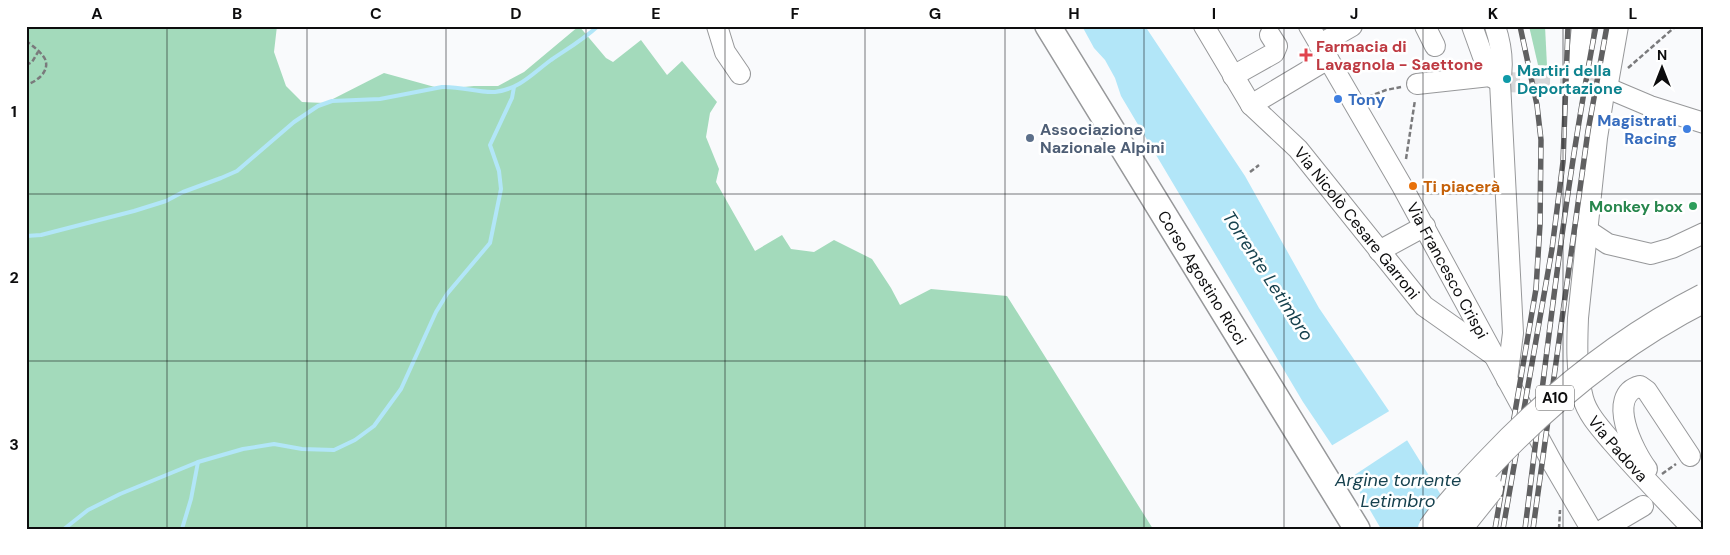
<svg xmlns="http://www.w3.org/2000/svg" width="1730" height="555" font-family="'DM Sans',sans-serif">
	<rect width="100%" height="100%" fill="#f9fafc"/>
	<g fill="#a3dabb">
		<polygon points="26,26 277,26 274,52 286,86 302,102 325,103 384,73 442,89 474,86 498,86 524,72 579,26 606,58 613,62 641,40 667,75 682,61 717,102 710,113 706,137 719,169 716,182 755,251 782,235 791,249 814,252 834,240 872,259 891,288 900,305 931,289 1007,296 1153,529 26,529"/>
		<polygon points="1529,26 1545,26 1547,66 1538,65"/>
	</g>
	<polygon fill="#b2e6f8" points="1082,26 1145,26 1245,176 1319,308 1389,411 1462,529 1381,529 1334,448 1303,402 1121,96 1115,78 1105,60 1094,48"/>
	<polygon fill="#f9fafc" points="1391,410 1409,439 1350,478 1331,446"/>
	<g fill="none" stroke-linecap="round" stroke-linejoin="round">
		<g stroke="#b2e6f8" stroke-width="4">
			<path d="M26 236 41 235 134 211 166 201 183 192 221 178 237 171 294 122 318 106 332 101 380 99 442 87C460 86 478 93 495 92 520 89 533 73 551 60 567 49 583 40 598 26"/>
			<polyline points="64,529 88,510 120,494 198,462 243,449 274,444 302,449 334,450 355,440 374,426 401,389 436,312 447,294 490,243 501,189 499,171 490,145 512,98 514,87"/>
			<polyline points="182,529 191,499 198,462"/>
		</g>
		<g stroke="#d6d6d8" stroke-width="20" stroke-dasharray="20 10" stroke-linecap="butt">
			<polyline points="1500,82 1570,84"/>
			<polyline points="1582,85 1605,87"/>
		</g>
		<g stroke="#97989a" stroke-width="22">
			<g id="minor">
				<polyline points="717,26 725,52 740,74"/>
				<path id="s1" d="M1204 26 1251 105 1298 149 1424 306 1492 354"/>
				<path id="s2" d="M1309 26 1402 186 1553 464 1591 529"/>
				<polyline points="1425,26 1435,46"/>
				<polyline points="1472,26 1490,76 1500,82"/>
				<path d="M1495 26C1501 44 1504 63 1500 82L1513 333 1507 380"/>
				<path id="s3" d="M1618 26 1608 83 1605 87 1597 138 1578 318C1577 344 1576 372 1583 398 1587 414 1601 429 1612 442 1638 472 1665 500 1693 529"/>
				<polyline points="1319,45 1352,26"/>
				<polyline points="1233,76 1274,53 1277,46 1270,35"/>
				<polyline points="1417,84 1490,76"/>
				<polyline points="1576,85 1582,26"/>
				<polyline points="1605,87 1650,106 1704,123"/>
				<polyline points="1251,105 1328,59"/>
				<polyline points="1587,230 1608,244 1651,254 1672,248 1704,233"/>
				<polyline points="1379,251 1425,226"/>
				<path d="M1647 469C1634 452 1605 395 1640 386L1647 391 1690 456"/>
				<polyline points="1604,529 1643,506"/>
			</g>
		</g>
		<g stroke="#97989a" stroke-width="28">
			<g id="major">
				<path id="s4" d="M1048 26 1357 529"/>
			</g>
		</g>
		<g stroke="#7a7a7c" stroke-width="2.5" stroke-dasharray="5 2.5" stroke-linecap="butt">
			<path d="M26 41C32 45 45 55 46 62 48 73 36 82 26 85"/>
			<polyline points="26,65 32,62 38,52"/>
			<polyline points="1628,68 1676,26"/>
			<polyline points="1368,97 1386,90 1401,87"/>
			<polyline points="1406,159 1415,100"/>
			<polyline points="1250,172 1259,165"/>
			<polyline points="1662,474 1676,464"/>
			<polyline points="1559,529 1560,510"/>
		</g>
		<use href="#minor" stroke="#fff" stroke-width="20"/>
		<use href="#major" stroke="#fff" stroke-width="25"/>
		<g stroke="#606061" stroke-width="5.5">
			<g id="rail">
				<polyline points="1495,529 1536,289 1540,224 1541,140 1537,105 1520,26"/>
				<polyline points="1503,529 1552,249 1563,162 1568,26"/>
				<path d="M1525 529C1546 361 1564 192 1596 26"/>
				<polyline points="1533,529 1588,131 1607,26"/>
			</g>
		</g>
		<use href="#rail" stroke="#fff" stroke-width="4" stroke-dasharray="11" stroke-linecap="butt"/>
		<g stroke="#97989a" stroke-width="30" stroke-linecap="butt">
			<g id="highway-bridge">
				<path d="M1432 529C1448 506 1468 485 1487 465 1550 398 1621 340 1704 298"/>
				<polyline points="1457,529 1489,489"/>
			</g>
		</g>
		<use href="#highway-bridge" stroke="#fff" stroke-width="28"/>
	</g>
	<path fill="none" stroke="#0d0d0e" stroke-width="1" stroke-opacity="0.55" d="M167 26V529M307 26V529M446 26V529M586 26V529M725 26V529M865 26V529M1005 26V529M1144 26V529M1284 26V529M1423 26V529M1563 26V529M26 194H1704M26 361H1704"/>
	<path fill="#e0444e" stroke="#fff" stroke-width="2" d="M1303.5 47.5h5v5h5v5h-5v5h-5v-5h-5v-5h5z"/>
	<circle fill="#0f9aa8" stroke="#fff" stroke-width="2" cx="1507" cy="79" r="5"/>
	<g fill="#3f7fe0" stroke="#fff" stroke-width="2">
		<circle cx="1338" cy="99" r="5"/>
		<circle cx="1687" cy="129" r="5"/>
	</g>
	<circle fill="#5c6f8a" stroke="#fff" stroke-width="2" cx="1030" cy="138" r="5"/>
	<circle fill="#e8710a" stroke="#fff" stroke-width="2" cx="1413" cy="186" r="5"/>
	<circle fill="#2e9e5b" stroke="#fff" stroke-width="2" cx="1693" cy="206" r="5"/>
	<g text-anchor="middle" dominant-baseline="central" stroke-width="5" stroke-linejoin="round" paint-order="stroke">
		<rect fill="#fff" stroke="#565656" stroke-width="1" x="1536" y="385.5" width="38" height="25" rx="4"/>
		<g font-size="15" font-weight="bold" fill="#0d0d0e">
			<text x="1555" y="398">A10</text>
		</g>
		<g font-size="16" font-weight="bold" fill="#be3a42" stroke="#fff" text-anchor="start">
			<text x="1316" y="46">Farmacia di<tspan x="1316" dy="18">Lavagnola - Saettone</tspan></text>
		</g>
		<g font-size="16" font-weight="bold" fill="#0d838f" stroke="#fff" text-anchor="start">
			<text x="1517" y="70">Martiri della<tspan x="1517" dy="18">Deportazione</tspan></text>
		</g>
		<g font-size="16" font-weight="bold" fill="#366cbe" stroke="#fff" text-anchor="start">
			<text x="1348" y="99">Tony</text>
			<text x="1677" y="120" text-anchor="end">Magistrati<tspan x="1677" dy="18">Racing</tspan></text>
		</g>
		<g font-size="16" font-weight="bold" fill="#4e5e75" stroke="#fff" text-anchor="start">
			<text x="1040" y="129">Associazione<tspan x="1040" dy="18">Nazionale Alpini</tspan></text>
		</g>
		<g font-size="16" font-weight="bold" fill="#c56008" stroke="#fff" text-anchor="start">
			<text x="1423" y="186">Ti piacerà</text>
		</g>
		<g font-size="16" font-weight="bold" fill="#27864d" stroke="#fff" text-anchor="end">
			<text x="1683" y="206">Monkey box</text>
		</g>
		<g font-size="16" fill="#0d0d0e" stroke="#fff">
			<text stroke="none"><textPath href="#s1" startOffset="251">Via Nicolò Cesare Garroni</textPath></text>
			<text stroke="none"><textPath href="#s2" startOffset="281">Via Francesco Crispi</textPath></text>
			<text stroke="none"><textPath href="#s4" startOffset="295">Corso Agostino Ricci</textPath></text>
			<text stroke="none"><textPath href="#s3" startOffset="438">Via Padova</textPath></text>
		</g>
		<g font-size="18" font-style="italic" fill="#16414e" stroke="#fff">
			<text transform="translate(1268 276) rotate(57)">Torrente Letimbro</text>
			<text x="1398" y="480">Argine torrente<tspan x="1398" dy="21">Letimbro</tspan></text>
		</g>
	</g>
	<rect width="1730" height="555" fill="none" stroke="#ffffff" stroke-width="55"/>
	<g transform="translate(1662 68)" stroke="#ffffff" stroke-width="4" paint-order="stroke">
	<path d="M0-4L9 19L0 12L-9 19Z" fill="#0d0d0e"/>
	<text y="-8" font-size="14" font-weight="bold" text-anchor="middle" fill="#0d0d0e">N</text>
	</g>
	<rect x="28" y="28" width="1674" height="500" fill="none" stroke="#0d0d0e" stroke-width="2"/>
	<g font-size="16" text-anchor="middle" font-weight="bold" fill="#0d0d0e">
		<text x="97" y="19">A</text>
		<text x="237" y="19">B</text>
		<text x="376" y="19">C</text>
		<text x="516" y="19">D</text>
		<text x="656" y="19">E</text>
		<text x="795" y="19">F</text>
		<text x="935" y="19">G</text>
		<text x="1074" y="19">H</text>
		<text x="1214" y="19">I</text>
		<text x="1354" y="19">J</text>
		<text x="1493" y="19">K</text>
		<text x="1633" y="19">L</text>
		<text x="14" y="117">1</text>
		<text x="14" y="283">2</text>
		<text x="14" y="450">3</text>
	</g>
</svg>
